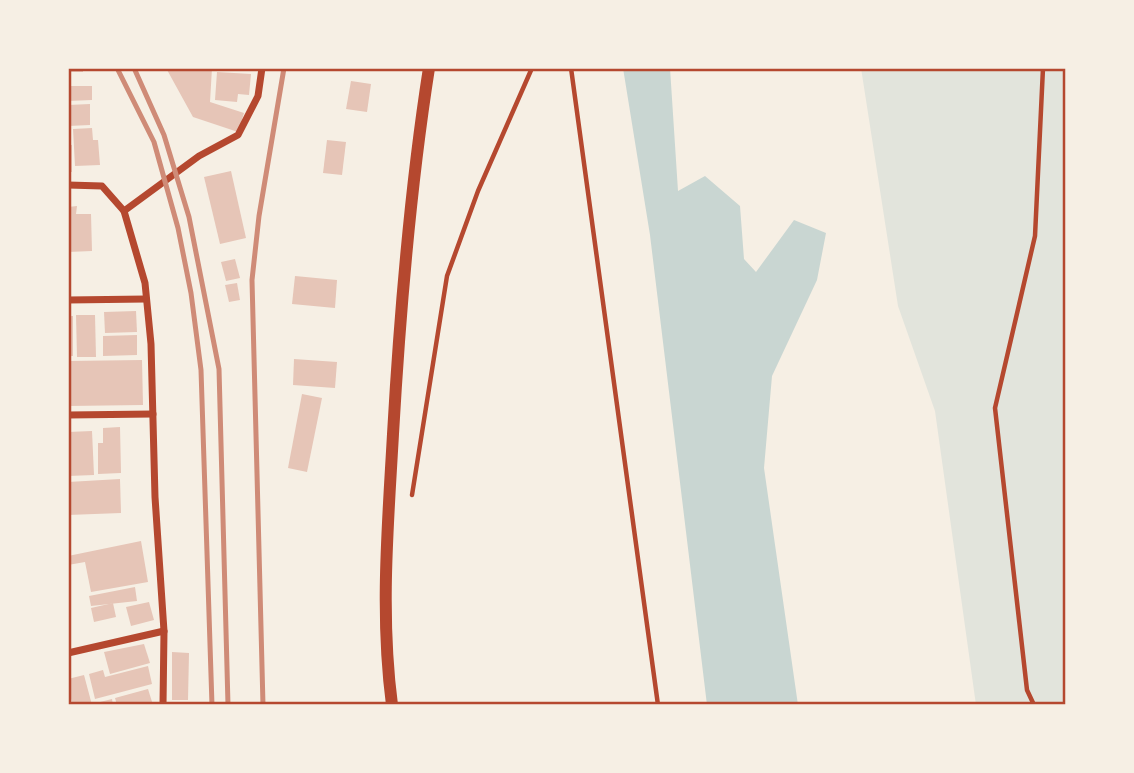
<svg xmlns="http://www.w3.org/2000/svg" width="1134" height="773" font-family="'Archivo Narrow',sans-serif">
	<rect width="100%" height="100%" fill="#f6efe4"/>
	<polygon fill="#e2e4dc" points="861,68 1066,68 1066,705 976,705 935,411 898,306"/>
	<polygon fill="#c9d6d2" points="623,68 670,68 678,191 705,176 740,206 744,259 756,272 794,220 826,233 817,280 772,376 764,468 798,705 707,705 650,235"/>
	<g fill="#e6c5b7">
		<rect x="68" y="68" width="15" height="4"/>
		<polygon points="166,68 212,68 210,102 244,113 238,132 193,117"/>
		<polygon points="217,72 251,74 249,95 238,94 237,102 215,100"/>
		<polygon points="68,81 71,86 92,86 92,100 68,101"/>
		<polygon points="351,81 371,84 367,112 346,109"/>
		<polygon points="90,104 90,125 68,126 68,105"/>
		<polygon points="92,128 93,140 98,140 100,165 75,166 73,129"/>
		<polygon points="327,140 346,142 342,175 323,173"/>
		<rect x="68" y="145" width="4" height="27"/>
		<polygon points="231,171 246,238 220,244 204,177"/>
		<polygon points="77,206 76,214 91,214 92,251 68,252 68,207"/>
		<polygon points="235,259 240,278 226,281 221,262"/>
		<polygon points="295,276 337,280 335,308 292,304"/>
		<polygon points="237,283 240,300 229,302 225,285"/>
		<polygon points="136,311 137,332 105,333 104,312"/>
		<polygon points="76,315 95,315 96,357 77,357"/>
		<rect x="68" y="316" width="5" height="40"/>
		<polygon points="137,335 137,355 103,356 103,336"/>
		<polygon points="294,359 337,362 335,388 293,385"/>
		<polygon points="142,360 143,405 68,406 68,361"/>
		<polygon points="302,394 322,398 307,472 288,468"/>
		<polygon points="120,427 121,473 98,474 98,443 103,443 103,428"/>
		<polygon points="92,431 94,475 68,476 68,432"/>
		<polygon points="120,479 121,513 68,515 68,482"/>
		<polygon points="141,541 148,582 91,592 85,562 68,565 68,556"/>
		<polygon points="135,587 137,601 91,606 89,596"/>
		<polygon points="149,602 154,620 131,626 126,607"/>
		<polygon points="113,603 116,617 94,622 91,608"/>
		<polygon points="144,644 150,663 110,674 104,652"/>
		<polygon points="172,652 189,653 188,700 172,700"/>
		<polygon points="148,666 152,684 95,699 89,674 103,670 105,677"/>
		<polygon points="84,675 92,705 72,705 68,679"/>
		<polygon points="148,689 153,705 117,705 115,698"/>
		<polygon points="112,699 113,705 92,705 92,704"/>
	</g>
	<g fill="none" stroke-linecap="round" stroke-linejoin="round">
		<g stroke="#b5482f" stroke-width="4.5">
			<polyline points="571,68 658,705"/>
			<polyline points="412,495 447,276 478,191 532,68"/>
			<polyline points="1034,705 1027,690 995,408 1035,236 1043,68"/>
		</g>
		<g stroke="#b5482f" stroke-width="7">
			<polyline points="68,185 102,186 124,211"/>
			<polyline points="68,300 146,299"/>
			<polyline points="68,415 153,414"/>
			<polyline points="68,653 164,631"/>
			<polyline points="163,705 164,631 155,497 151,344 145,283 124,211 199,156 238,135 258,96 262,68"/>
		</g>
		<path stroke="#b5482f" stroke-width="12" d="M392 705C380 614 388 524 393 434 400 311 410 189 429 68"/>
		<g stroke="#cf8b77" stroke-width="5">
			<polyline points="117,68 154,142 178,228 191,293 201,370 212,705"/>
			<polyline points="134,68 164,135 189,217 219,369 228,705"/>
			<polyline points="263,705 252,280 259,216 284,68"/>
		</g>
	</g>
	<rect width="1134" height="773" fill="none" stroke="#f6efe4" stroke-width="140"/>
	<rect x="70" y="70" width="994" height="633" fill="none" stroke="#b5482f" stroke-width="2.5"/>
</svg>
